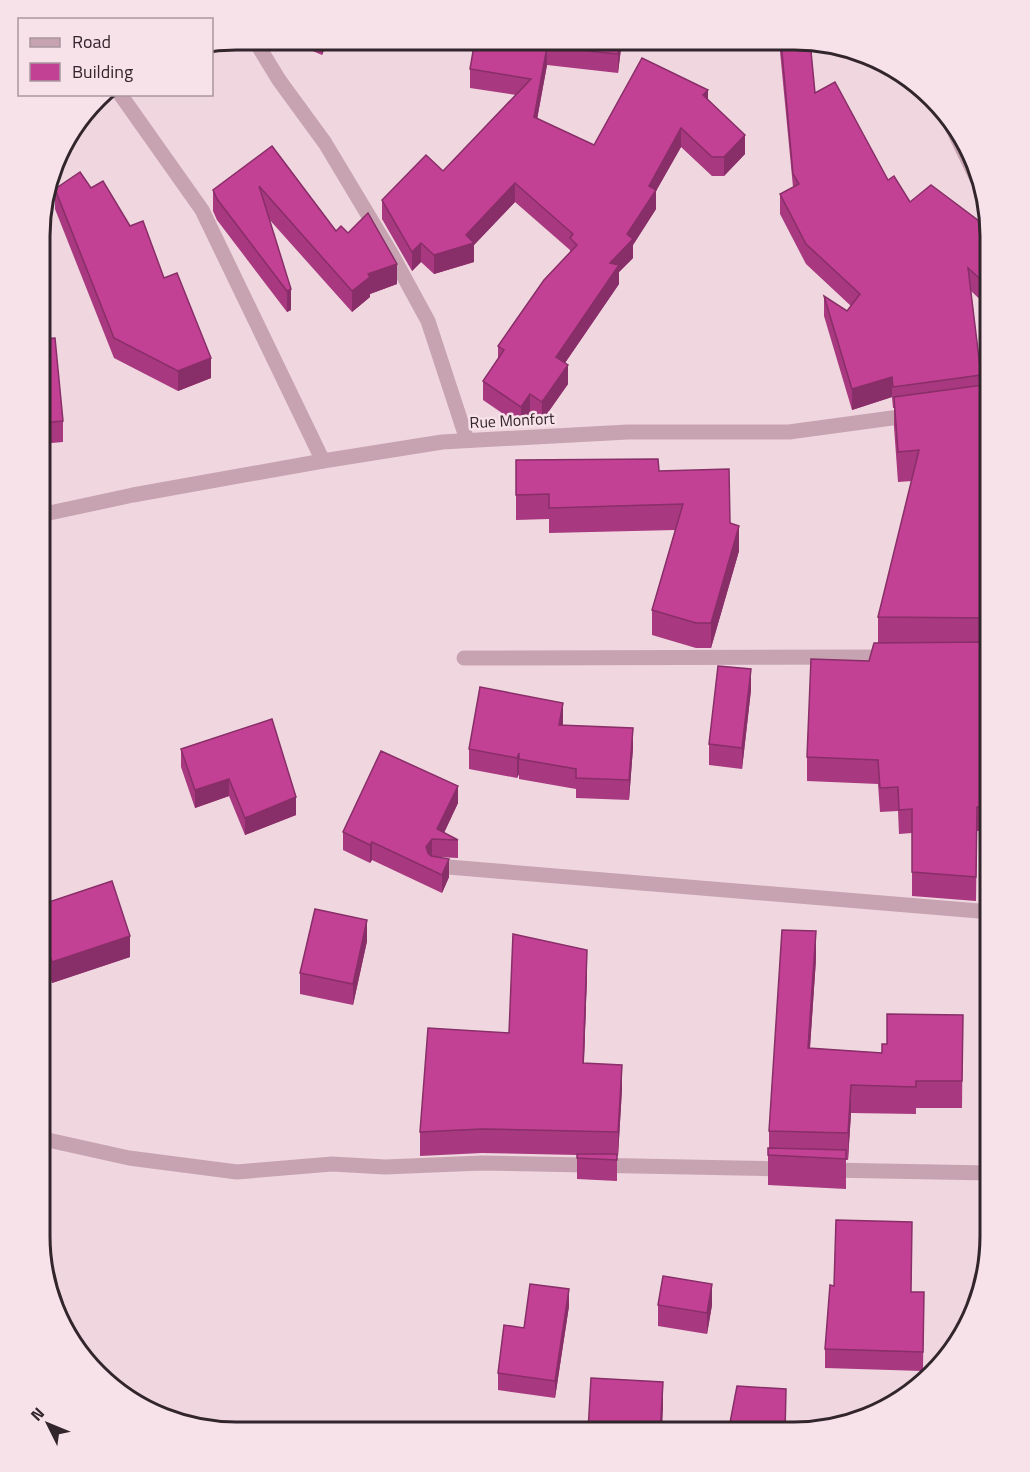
<svg xmlns="http://www.w3.org/2000/svg" width="1030" height="1472" font-family="'Titillium Web',sans-serif">
	<rect width="100%" height="100%" fill="#f0d6df"/>
	<g fill="none" stroke-linecap="round" stroke-linejoin="round">
		<g stroke="#c7a3b2" stroke-width="15">
			<polyline points="254,39 279,80 325,143 391,253 428,321 467,440"/>
			<polyline points="120,94 202,210 323,461"/>
			<polyline points="952,127 979,183"/>
			<polyline points="40,515 133,495 323,461 442,442 628,432 789,432 914,415"/>
			<polyline points="464,658 889,657"/>
			<polyline points="436,866 991,912"/>
			<polyline points="39,1138 129,1158 237,1172 332,1164 385,1167 482,1163 789,1169"/>
			<polyline points="828,1170 990,1173"/>
			<polyline points="984,1268 991,1171"/>
		</g>
	</g>
	<g fill="#a8387f">
		<polygon points="285,39 329,39 322,55"/>
		<polygon points="475,40 622,40 618,73 547,65 537,119 594,145 708,100 745,154 724,176 712,176 681,147 656,191 656,209 633,245 633,258 619,272 619,284 565,363 568,384 542,421 530,413 521,426 483,400 483,381 498,359 498,346 570,253 570,250 515,202 474,245 474,262 434,274 421,262 412,271 382,219 382,200 443,171 516,95 470,88 470,69"/>
		<polygon points="779,41 810,41 815,93 888,180 910,202 991,247 991,310 971,291 981,375 981,385 986,411 991,411 991,733 984,733 986,831 977,831 976,901 912,896 912,833 899,834 898,811 880,812 878,784 807,781 807,757 869,661 878,643 878,617 912,481 898,482 894,427 894,408 893,408 892,397 852,410 824,316 824,296 847,311 851,306 806,264 780,214 780,194 793,187"/>
		<polygon points="272,146 336,231 397,284 370,294 370,297 352,312 268,218 291,289 291,310 287,312 217,220 213,211 213,190"/>
		<polygon points="91,188 130,226 164,278 211,378 178,391 114,358 55,209 55,189"/>
		<polygon points="41,339 63,421 63,442 40,444"/>
		<polygon points="516,460 659,471 730,523 739,551 711,648 696,648 652,635 652,610 675,530 549,533 549,519 516,520"/>
		<polygon points="751,690 742,769 709,765 709,744"/>
		<polygon points="563,723 563,725 633,748 629,800 576,798 576,789 519,779 519,774 517,778 469,769 469,749"/>
		<polygon points="181,749 296,815 245,835 229,796 195,808 181,767"/>
		<polygon points="458,803 444,833 458,840 458,858 436,857 449,877 442,893 372,860 370,863 343,850 343,832"/>
		<polygon points="40,905 130,957 52,983 39,946"/>
		<polygon points="367,941 353,1005 300,994 300,973"/>
		<polygon points="816,959 810,1048 882,1053 887,1044 963,1015 962,1108 916,1108 916,1114 851,1113 848,1160 846,1160 846,1189 768,1185 768,1155 769,1148 769,1131"/>
		<polygon points="587,974 584,1063 622,1089 618,1156 617,1156 617,1181 577,1179 577,1155 482,1153 420,1156 420,1132 509,1033"/>
		<polygon points="912,1241 911,1292 924,1292 923,1371 825,1368 825,1349 834,1286"/>
		<polygon points="658,1305 712,1305 707,1334 658,1326"/>
		<polygon points="569,1306 555,1398 498,1390 498,1373 524,1328"/>
	</g>
	<g fill="#882e68">
		<polygon points="325,39 329,39 322,55 322,44"/>
		<polygon points="620,40 622,40 618,73 618,54"/>
		<polygon points="547,47 547,65 534,136 534,117"/>
		<polygon points="708,90 708,108 703,95"/>
		<polygon points="681,128 681,147 656,191 656,209 633,245 633,258 619,272 619,284 556,376 556,357 610,263 649,186"/>
		<polygon points="745,135 745,154 724,176 724,157"/>
		<polygon points="515,183 515,202 474,245 474,262 434,274 434,255 466,235"/>
		<polygon points="421,243 421,262 412,271 412,252"/>
		<polygon points="397,264 397,284 370,294 370,297 352,312 352,291 368,274"/>
		<polygon points="291,289 291,310 287,312 287,291"/>
		<polygon points="211,358 211,378 178,391 178,371"/>
		<polygon points="568,365 568,384 542,421 542,402"/>
		<polygon points="892,377 892,397 852,410 852,389"/>
		<polygon points="530,394 530,413 521,426 521,407"/>
		<polygon points="739,526 739,551 711,648 711,623"/>
		<polygon points="43,607 43,617 40,618 40,608"/>
		<polygon points="751,669 751,690 742,769 742,748"/>
		<polygon points="563,703 563,723 559,745 559,725"/>
		<polygon points="633,728 633,748 629,800 629,780"/>
		<polygon points="519,753 519,774 517,778 517,758"/>
		<polygon points="229,779 229,796 195,808 195,790"/>
		<polygon points="458,786 458,803 441,839 437,829"/>
		<polygon points="296,797 296,815 245,835 245,818"/>
		<polygon points="432,839 432,857 426,865 426,847"/>
		<polygon points="372,842 372,860 370,863 370,845"/>
		<polygon points="449,859 449,877 442,893 442,875"/>
		<polygon points="367,920 367,941 353,1005 353,984"/>
		<polygon points="816,931 816,959 808,1076 808,1048"/>
		<polygon points="130,936 130,957 52,983 52,962"/>
		<polygon points="587,950 587,974 583,1087 583,1063"/>
		<polygon points="622,1065 622,1089 618,1156 618,1132"/>
		<polygon points="851,1085 851,1113 848,1160 848,1133"/>
		<polygon points="712,1284 712,1305 707,1334 707,1313"/>
		<polygon points="569,1289 569,1306 555,1398 555,1381"/>
		<polygon points="663,1382 663,1409 662,1433 660,1433"/>
	</g>
	<g fill="#c34194" stroke="#882e68" stroke-width="1.5">
		<polygon points="311,39 325,39 322,44"/>
		<polygon points="475,40 620,40 618,54 547,47 534,117 594,145 642,58 708,90 703,95 745,135 724,157 712,157 681,128 649,186 656,190 627,234 633,239 610,263 619,265 556,357 568,365 542,402 530,394 521,407 483,381 504,350 498,346 544,280 577,245 570,238 573,234 515,183 466,235 474,243 434,255 421,243 412,252 382,200 426,155 443,171 531,79 470,69"/>
		<polygon points="781,41 810,41 815,93 835,82 888,180 894,176 910,202 931,185 983,224 991,247 991,289 968,268 981,375 893,387 892,377 852,389 824,296 847,311 860,294 806,244 780,194 799,184 793,174"/>
		<polygon points="272,146 336,231 341,226 348,233 368,213 397,264 368,274 370,277 352,291 259,186 291,289 287,291 217,199 213,190"/>
		<polygon points="80,172 91,188 103,181 130,226 143,221 164,278 177,273 211,358 178,371 114,338 55,189"/>
		<polygon points="55,338 63,421 40,423 41,339"/>
		<polygon points="983,385 986,411 991,411 991,618 878,617 919,450 898,452 894,397"/>
		<polygon points="658,459 659,471 729,469 730,523 739,526 711,623 696,623 652,610 683,504 549,508 549,494 516,495 516,460"/>
		<polygon points="991,642 991,709 983,709 986,807 977,807 976,877 912,872 912,809 899,810 898,787 880,788 878,760 807,757 811,659 869,661 874,643"/>
		<polygon points="718,666 751,669 742,748 709,744"/>
		<polygon points="480,687 563,703 559,725 633,728 629,780 576,778 576,769 519,759 519,753 517,758 469,749"/>
		<polygon points="272,719 296,797 245,818 229,779 195,790 181,749"/>
		<polygon points="381,751 458,786 437,829 458,840 432,839 426,847 428,853 431,856 449,859 442,875 372,842 370,845 343,832"/>
		<polygon points="112,881 130,936 52,962 40,925 40,905"/>
		<polygon points="315,909 367,920 353,984 300,973"/>
		<polygon points="782,930 816,931 808,1048 882,1053 882,1044 887,1044 887,1014 963,1015 962,1081 916,1081 916,1087 851,1085 848,1133 769,1131"/>
		<polygon points="513,934 587,950 583,1063 622,1065 618,1132 482,1129 420,1132 428,1028 509,1033"/>
		<polygon points="768,1148 846,1150 846,1159 768,1155"/>
		<polygon points="577,1154 617,1154 617,1160 577,1158"/>
		<polygon points="836,1220 912,1222 911,1292 924,1292 923,1352 825,1349 830,1285 834,1286"/>
		<polygon points="663,1276 712,1284 707,1313 658,1305"/>
		<polygon points="530,1284 569,1289 555,1381 498,1373 504,1325 524,1328"/>
		<polygon points="591,1378 663,1382 660,1433 588,1432"/>
		<polygon points="737,1386 786,1389 785,1433 728,1433"/>
	</g>
	<g text-anchor="middle" dominant-baseline="central" stroke-width="5" stroke-linejoin="round" paint-order="stroke">
		<g font-size="16" fill="#32252c" stroke="#f8e2ea">
			<text transform="translate(512 420) rotate(-3)">Rue Monfort</text>
		</g>
	</g>
	<path d="M0 0H1030V1472H0ZM236 50H794A186 186 0 0 1 980 236V1236A186 186 0 0 1 794 1422H236A186 186 0 0 1 50 1236V236A186 186 0 0 1 236 50Z" fill="#f8e2ea" fill-rule="evenodd"/>
	<path fill="none" stroke="#32252c" stroke-width="3" d="M236 50H794A186 186 0 0 1 980 236V1236A186 186 0 0 1 794 1422H236A186 186 0 0 1 50 1236V236A186 186 0 0 1 236 50Z"/>
	<rect x="18" y="18" width="195" height="78" fill="#f8e2ea" stroke="#a9969e" stroke-width="1.5"/>
	<rect x="30" y="38" width="30" height="9" fill="#c7a3b2" stroke="#a9969e" stroke-width="1.5"/>
	<text x="72" y="48" font-size="18" fill="#32252c">Road</text>
	<rect x="30" y="63" width="30" height="18" fill="#c34194" stroke="#a9969e" stroke-width="1.5"/>
	<text x="72" y="78" font-size="18" fill="#32252c">Building</text>
	<g transform="translate(48 1424) rotate(313)" stroke="#f8e2ea" stroke-width="4.5" paint-order="stroke">
	<path d="M0-4.5L10 22L0 15L-10 22Z" fill="#32252c"/>
	<text y="-9" font-size="16" font-weight="bold" text-anchor="middle" fill="#32252c">N</text>
	</g>
</svg>
